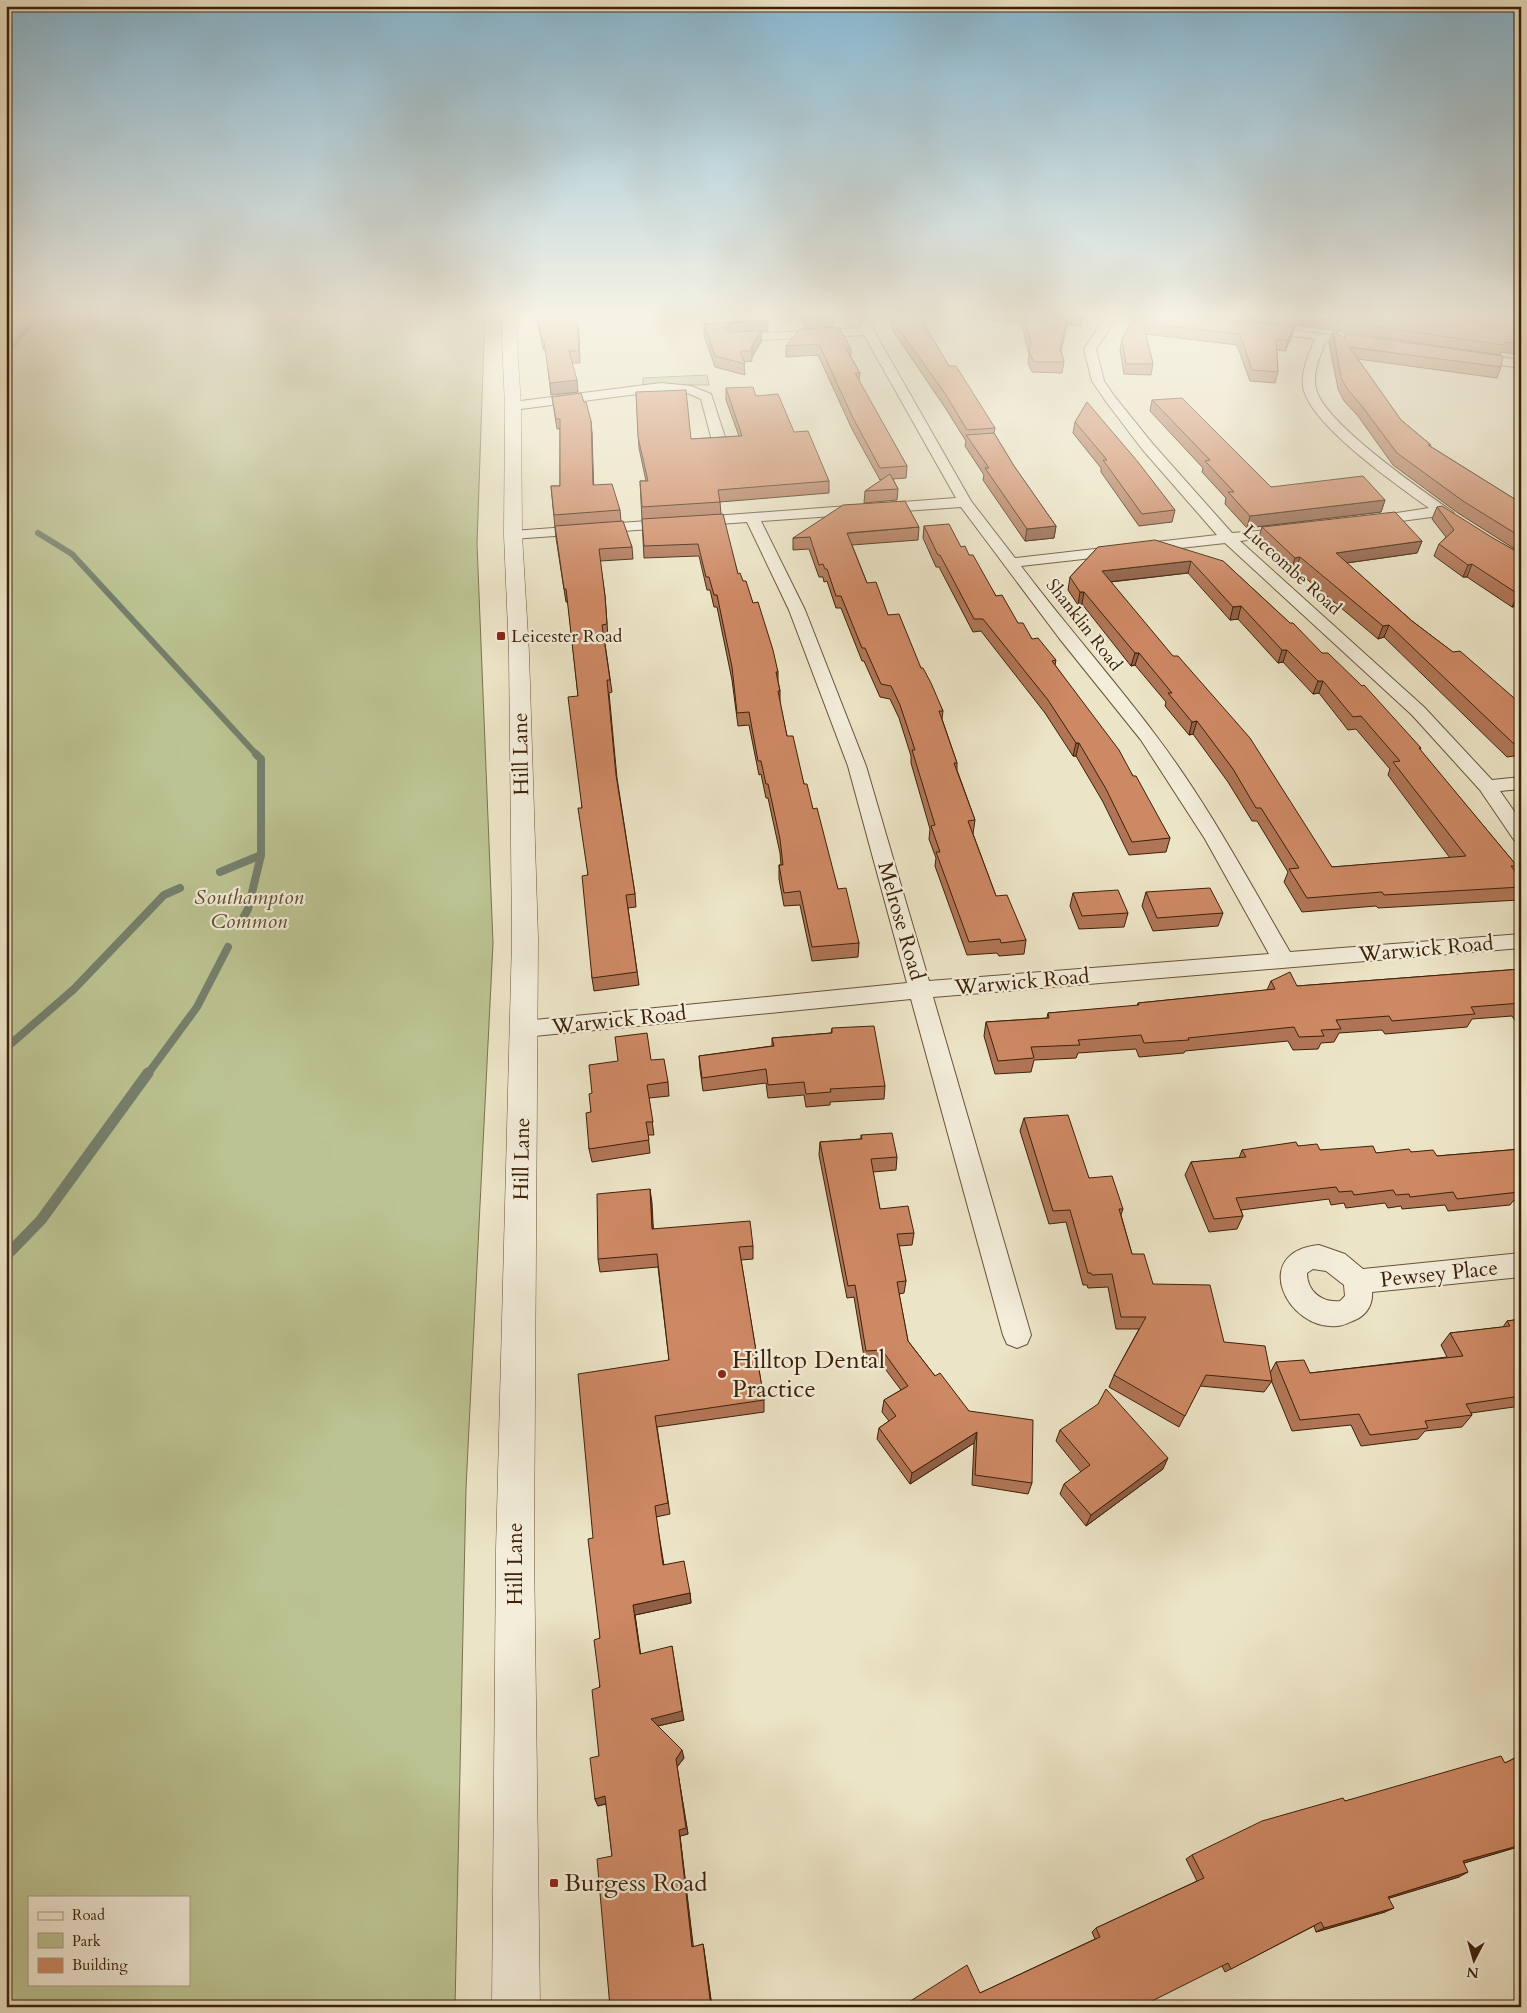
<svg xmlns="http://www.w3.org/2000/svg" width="1527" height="2013" font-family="Cardo,serif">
	<rect width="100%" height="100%" fill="#ece4c6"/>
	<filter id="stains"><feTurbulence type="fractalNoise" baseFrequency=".004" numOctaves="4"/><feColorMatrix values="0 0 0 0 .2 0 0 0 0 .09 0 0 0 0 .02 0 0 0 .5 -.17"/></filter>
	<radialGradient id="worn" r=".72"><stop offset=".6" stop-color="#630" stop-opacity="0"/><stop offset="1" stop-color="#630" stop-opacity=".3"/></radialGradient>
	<g fill="#bcc392" stroke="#7c724d" fill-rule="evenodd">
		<path d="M6 312H485L477 544 493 943 466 1488 455 2007H6ZM29 1897H189V1984H29Z"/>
		<polygon points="707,375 709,385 643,385 643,378"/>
	</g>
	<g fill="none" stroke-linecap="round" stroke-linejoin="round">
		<path stroke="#74806d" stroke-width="5" d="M6 356C16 341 30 328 38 312"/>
		<polyline stroke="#74806d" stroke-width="6" points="38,533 72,554 257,755"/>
		<g stroke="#74806d" stroke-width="8">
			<polyline points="220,872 261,855 261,759 256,754"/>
			<polyline points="241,922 248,909 261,855"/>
			<polyline points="6,1048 74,989 164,895 180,888"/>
			<polyline points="147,1075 197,1007 228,947"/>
		</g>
		<polyline stroke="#74806d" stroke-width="11" points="6,1256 41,1220 148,1073"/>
		<g stroke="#695238" stroke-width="2">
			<g id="minor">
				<path d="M869 312H881L872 324 874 331 971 501 1015 558 1217 535 1142 449 1107 403 1092 381 1084 349 1108 312H1120L1096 349 1104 381 1115 397 1152 443 1232 533 1294 528 1296 531 1289 535 1240 541 1424 707 1492 780 1521 777V789L1500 791 1521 821V842L1514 840 1480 790 1412 715 1225 543 1021 566C1064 623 1111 676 1154 733 1206 801 1247 878 1290 952L1521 934V948L933 997 1031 1335 1027 1344 1017 1348 1007 1344 1003 1335 911 999 524 1037 516 1035 513 1029 516 1023 524 1021 907 983 848 766 789 610 747 522 513 539 506 535 513 531 956 498 864 335 732 341 726 338 732 335 861 328 860 324ZM961 507 1059 638 1141 740 1205 839 1269 954 929 981 866 766 805 610 761 521Z"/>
				<path d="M1262 326 1365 340 1367 342 1361 345 1326 341C1320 356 1312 373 1316 389 1324 423 1423 491 1453 512L1455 515 1453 518 1448 519 1439 516 1371 525 1366 524 1364 521 1371 517 1429 508C1397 485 1315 428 1304 391 1299 375 1309 354 1315 339L1258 331 1256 329Z"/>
				<polygon points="1472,353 1521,360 1521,368 1468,360 1468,354"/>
				<polygon points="661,383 691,386 711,394 725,437 723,440 718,441 711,437 701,399 685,392 661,391 513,410 507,406 513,402"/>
				<path d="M1319 1245 1345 1254 1363 1269 1521 1253V1277L1372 1292C1373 1304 1367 1315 1355 1320 1350 1322 1343 1326 1337 1326 1287 1331 1249 1252 1319 1245ZM1313 1269 1326 1271 1344 1285 1345 1296 1340 1301C1323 1303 1307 1292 1307 1273Z"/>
			</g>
		</g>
		<g stroke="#695238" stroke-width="1">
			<polygon id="tertiary" points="501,312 515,312 521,406 522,535 529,653 538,939 534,1550 540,2007 492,2007 496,1550 512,939 509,653 504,535 505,406"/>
		</g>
		<use href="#minor" fill="#f3edda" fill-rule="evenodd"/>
		<use href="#tertiary" fill="#f3edda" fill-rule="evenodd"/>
	</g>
	<g fill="#b07556" stroke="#3d2108" fill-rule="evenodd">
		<polygon points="536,312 576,312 579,332 580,363 572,363 578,392 551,395 546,352 543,349"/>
		<polygon points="802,312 863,312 833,318 832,328 851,349 851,357 860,373 859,381 907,466 906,478 893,479 898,489 897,500 864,503 865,491 882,480 880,480 852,429 818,355 786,357 786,346 806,329 802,320"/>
		<polygon points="889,312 917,312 949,366 995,428 994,433 1014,466 1056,526 1054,538 1025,541 983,480 984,475 965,446 966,441 944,406 893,331"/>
		<polygon points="931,312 1085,312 1080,326 1067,325 1061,350 1064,362 1062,373 1032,372 1028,363 1029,355 1022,324"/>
		<polygon points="1137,312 1521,312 1521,355 1501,352 1500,355 1296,325 1295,328 1294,328 1291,338 1285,351 1277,350 1278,372 1275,383 1250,381 1237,345 1146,334 1153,364 1151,375 1124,374 1120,350 1122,339"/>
		<polygon points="768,320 768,331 761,331 761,342 752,357 752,361 744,362 745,375 715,367 704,335 704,324"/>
		<polygon points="1333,332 1343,340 1501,367 1497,378 1358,359 1401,420 1431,445 1430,446 1521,503 1521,553 1458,513 1393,465 1358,416 1344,401 1338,389 1329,342"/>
		<polygon points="726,388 756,396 794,432 829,481 829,493 720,502 721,514 738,574 743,581 753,603 778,672 778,681 780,691 780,703 787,736 813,809 838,889 859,943 858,957 812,961 800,905 784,906 779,879 779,865 781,865 780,853 768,798 766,798 761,774 759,775 749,725 738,726 732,680 717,607 714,607 710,590 707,590 699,556 644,558 640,481 646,481 639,448 636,392 691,439 739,436 726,400"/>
		<polygon points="552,397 592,432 593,485 620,510 621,521 632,547 633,559 600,561 605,596 608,637 604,637 612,692 609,693 617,778 635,894 636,907 628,908 639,985 594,991 592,978 588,875 582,808 578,696 568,602 566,602 556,538 551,486 560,486 560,429 557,429"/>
		<polygon points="1152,400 1271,487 1385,500 1381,512 1247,528 1225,504 1226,498 1202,472 1203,468 1150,411"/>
		<polygon points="1075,422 1175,510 1172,522 1139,526 1101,472 1101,468 1073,433"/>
		<polygon points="1437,507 1521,554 1521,605 1512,607 1467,577 1463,577 1434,556 1439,544 1446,537 1432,519"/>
		<polygon points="924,526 961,547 969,555 996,596 1018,623 1032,639 1056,660 1055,665 1133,776 1170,838 1166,852 1129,855 1103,802 1076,756 1073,756 1045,713 981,631 973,632 939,567 936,567 923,538"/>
		<polygon points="919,527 918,540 852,545 867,583 888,615 921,668 943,711 942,719 957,763 957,770 975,820 973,834 996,896 1026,940 1024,954 999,956 997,953 967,955 935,866 936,858 929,839 930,829 911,763 911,756 899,718 890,699 880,697 864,661 862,661 841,608 836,608 827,581 824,582 823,577 819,577 809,549 793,550 793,538"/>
		<polygon points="1262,527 1422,541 1417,553 1347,563 1412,621 1521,704 1521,755 1507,757 1384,637 1378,639 1296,570 1291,570 1258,540"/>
		<path d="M1098 547 1223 561 1322 653 1421 748 1420 750 1517 866 1514 871 1521 879V897L1519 900 1378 908 1376 906 1302 912 1284 882 1288 872 1257 821H1252L1228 782 1193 734 1189 735 1165 706 1166 702 1135 665 1131 666 1082 604 1078 605 1068 590 1070 577ZM1188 573 1230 620 1238 619 1278 663 1283 662 1313 694 1319 693 1348 730 1356 729 1390 769 1388 775 1450 858 1332 867 1111 582Z"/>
		<polygon points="1146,892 1223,913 1218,926 1153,931 1142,906"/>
		<polygon points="1073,893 1128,913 1124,927 1079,929 1070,906"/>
		<polygon points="1521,969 1521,1022 1516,1022 1512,1016 1472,1019 1467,1027 1385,1034 1382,1030 1339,1033 1334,1042 1321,1043 1318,1049 1293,1050 1288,1041 1185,1051 1184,1053 1139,1057 1136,1049 1078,1053 1076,1058 1034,1060 1031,1072 995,1074 984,1036 986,1022 1047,1018 1048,1013 1137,1006 1138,1003 1267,990 1271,981 1297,986"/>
		<polygon points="832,1028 885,1086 884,1099 830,1102 830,1105 806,1107 804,1095 768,1098 766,1083 703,1091 700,1069 699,1056 772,1046 772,1038 831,1033"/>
		<polygon points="651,1060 668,1082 669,1096 649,1098 654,1135 648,1135 650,1153 592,1162 589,1149 592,1093"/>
		<polygon points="1024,1118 1123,1209 1121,1215 1132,1254 1153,1284 1224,1342 1270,1373 1276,1362 1310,1373 1447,1357 1441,1345 1450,1333 1503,1327 1507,1321 1521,1319 1521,1406 1471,1413 1472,1415 1462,1427 1425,1431 1418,1439 1361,1446 1351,1425 1292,1431 1271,1380 1272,1381 1264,1392 1200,1386 1179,1427 1109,1387 1114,1375 1139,1329 1116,1329 1108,1287 1088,1288 1087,1285 1083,1285 1066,1222 1049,1224 1020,1131"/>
		<polygon points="861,1135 897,1157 896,1170 873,1172 880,1209 914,1233 912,1245 899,1246 906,1281 904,1293 899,1294 908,1341 935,1376 969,1411 1032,1483 1028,1494 972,1485 974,1443 910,1484 877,1439 879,1428 889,1421 882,1412 884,1400 901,1390 880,1362 865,1363 854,1297 847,1298 819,1155 820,1142 861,1139"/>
		<polygon points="1298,1146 1320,1150 1376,1153 1411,1152 1437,1156 1521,1149 1521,1200 1513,1201 1510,1205 1448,1211 1445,1205 1402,1209 1401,1206 1388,1208 1385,1203 1346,1208 1344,1203 1331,1205 1329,1199 1241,1210 1243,1216 1237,1229 1209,1232 1185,1175 1191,1162 1239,1158 1242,1150"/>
		<polygon points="650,1189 653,1229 753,1246 753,1259 741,1260 764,1400 764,1412 657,1427 670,1514 656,1517 664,1565 690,1593 691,1603 635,1615 640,1653 684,1720 658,1726 684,1758 677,1767 688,1834 680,1836 693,1947 703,1944 712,2007 610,2007 612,1856 606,1804 598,1806 595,1799 599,1756 600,1638 593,1538 669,1360 658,1267 600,1272 598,1259"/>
		<polygon points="1060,1430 1163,1469 1086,1526 1060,1494 1064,1484 1081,1472 1056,1441"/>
		<polygon points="1521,1755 1521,1846 1464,1863 1459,1877 1389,1898 1385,1912 1316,1932 1314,1926 1225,1972 1222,1966 980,1993 1095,1939 1092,1932 1096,1928 1197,1881 1186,1859 1192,1855 1345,1801 1505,1763"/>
	</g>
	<g fill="#905f46" stroke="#3d2108">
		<polygon points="828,312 863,312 833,318 833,317"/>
		<polygon points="1083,312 1085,312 1080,326 1082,316"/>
		<polygon points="1068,314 1067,325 1059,360 1060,349"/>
		<polygon points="731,323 731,333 723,327"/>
		<polygon points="1294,327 1291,338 1285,351 1288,340"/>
		<polygon points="761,331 761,342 752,357 752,351 751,348"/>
		<polygon points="577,380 578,392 551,395 550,383"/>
		<polygon points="591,421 592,432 594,496 593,485"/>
		<polygon points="1385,500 1381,512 1247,528 1250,516"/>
		<polygon points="1056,526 1054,538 1025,541 1027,529"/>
		<polygon points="1422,541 1417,553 1332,565 1336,553"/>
		<polygon points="1300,557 1296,570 1291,570 1295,558"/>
		<polygon points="1191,561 1188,573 1099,583 1102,571"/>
		<polygon points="1472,564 1467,577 1463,577 1468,565"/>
		<polygon points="1080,592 1084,592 1082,604 1078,605"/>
		<polygon points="1521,593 1521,605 1512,607 1518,594"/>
		<polygon points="1241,606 1238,619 1230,620 1233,607"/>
		<polygon points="1389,625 1384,637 1378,639 1383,626"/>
		<polygon points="1282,650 1287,650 1283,662 1278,663"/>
		<polygon points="1135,653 1139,653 1135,665 1131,666"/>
		<polygon points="1318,681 1323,681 1319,693 1313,694"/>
		<polygon points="1197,721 1193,734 1189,735 1192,722"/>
		<polygon points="1076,743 1079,743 1076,756 1073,756"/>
		<polygon points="650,1189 652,1203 654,1242 652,1229"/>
		<polygon points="977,1432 974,1443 910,1484 912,1473"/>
		<polygon points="1168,1458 1163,1469 1086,1526 1091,1515"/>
		<polygon points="690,1593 691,1603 635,1615 642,1663 640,1654 633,1605"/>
		<polygon points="672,1646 684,1720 653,1727 651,1719"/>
		<polygon points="682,1750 684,1758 677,1767 688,1834 680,1836 694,1952 692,1947 679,1830 676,1759"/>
		<polygon points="605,1796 608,1803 598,1806 595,1799"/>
		<polygon points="1521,1845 1521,1846 1454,1866 1463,1861"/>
		<polygon points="1468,1872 1459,1877 1380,1901 1388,1897"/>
		<polygon points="1394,1908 1385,1912 1316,1932 1324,1928"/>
		<polygon points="703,1944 704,1949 712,2007 711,2007"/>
	</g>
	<g fill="#cd8864" stroke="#3d2108" fill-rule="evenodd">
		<polygon points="537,312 576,312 577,321 579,351 569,351 577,380 550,383 544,341 541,337"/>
		<polygon points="803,312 830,312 833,317 806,319"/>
		<polygon points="892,312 917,312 949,366 956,366 995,428 967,430 946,395 893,321"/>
		<polygon points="1010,312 1083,312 1082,316 1068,314 1060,349 1064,362 1034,362 1029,352 1031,344 1024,314"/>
		<polygon points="1137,312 1165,312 1294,327 1288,340 1276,339 1278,372 1252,370 1240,334 1143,323 1153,364 1126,364 1122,339"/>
		<polygon points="1250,312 1499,312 1521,315 1521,344 1505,342 1504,345 1299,315 1298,318"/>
		<polygon points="768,320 731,323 723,327 731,332 761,331 751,348 752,351 740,351 745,364 715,356 704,324"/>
		<polygon points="839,327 851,349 846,349 860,373 855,373 907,466 880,468 853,418 819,344 786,346 800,329"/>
		<polygon points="1333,332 1338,333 1344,340 1345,334 1503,356 1501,367 1349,347 1401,420 1431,445 1428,445 1521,503 1521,537 1463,501 1397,453 1361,405 1348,390 1341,378"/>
		<polygon points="753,387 756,396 778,394 794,432 808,431 829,481 718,490 720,502 642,507 640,481 648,481 638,437 636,392 686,390 691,439 742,436 726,388"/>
		<polygon points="581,393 584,402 586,402 591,421 593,485 612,484 620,510 554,515 551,486 560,486 560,419 556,419 552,397"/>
		<polygon points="1182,398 1271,487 1363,476 1385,500 1250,516 1228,492 1234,492 1205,461 1210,460 1152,400"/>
		<polygon points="1087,402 1138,462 1175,510 1142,514 1103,460 1107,460 1075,422"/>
		<polygon points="994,433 1014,466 1056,526 1027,529 985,468 989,468 966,435"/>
		<polygon points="890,474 898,489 865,491"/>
		<polygon points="905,501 919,527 847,533 867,583 876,582 888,615 899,614 921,668 923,668 931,683 943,711 939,711 957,763 954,763 975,820 968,821 996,896 1007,895 1026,940 1001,943 1000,939 969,942 936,852 940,852 931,826 935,825 912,750 915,750 900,705 891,686 881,684 865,648 862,648 841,596 836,596 827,569 825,569 823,564 819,565 810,537 793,538 843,505"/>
		<polygon points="1442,506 1493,538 1521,554 1521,593 1518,594 1472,564 1468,565 1439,544 1454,530 1437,507"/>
		<polygon points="1395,512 1422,541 1336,553 1412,621 1453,652 1460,651 1521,704 1521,743 1514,744 1389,625 1383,626 1300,557 1295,558 1262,527"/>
		<polygon points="723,514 738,574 740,573 743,581 746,581 753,603 758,602 773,650 778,672 776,672 780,691 778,691 787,736 793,736 804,784 807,784 813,809 817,808 838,889 846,888 859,943 812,947 800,891 784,893 779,865 783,865 780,839 768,784 766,784 761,761 758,761 749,712 737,713 732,667 717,595 714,595 709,577 706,577 698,544 644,546 642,519"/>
		<polygon points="623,521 632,547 599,549 605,596 607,624 602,625 610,680 607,680 616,775 635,894 626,895 637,972 592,978 582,876 588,875 578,808 582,808 568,697 578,696 566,589 564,589 555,526"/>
		<polygon points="949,524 961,547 965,546 969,555 973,555 996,596 1002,595 1018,623 1023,623 1032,639 1038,638 1056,660 1052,661 1119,750 1133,776 1136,776 1170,838 1132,842 1106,789 1079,743 1076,743 1048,700 983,619 974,619 940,555 938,555 924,526"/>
		<path d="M1155 540 1223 561 1290 623H1293L1322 653H1328L1362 686 1364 685 1421 748H1419L1517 866H1511L1521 879V887L1384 895 1382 892 1307 898 1289 869 1299 868 1261 808H1256L1233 769 1197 721 1192 722 1168 693H1172L1139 653H1135L1084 592H1080L1070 577 1098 547ZM1191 561 1233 607 1241 606 1282 650H1287L1318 681H1323L1353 717 1361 716 1400 761 1393 762 1466 856 1332 867 1250 738 1178 656H1173L1102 571Z"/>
		<polygon points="1210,888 1223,913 1157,918 1146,892"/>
		<polygon points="1118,890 1128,913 1082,916 1073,893"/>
		<polygon points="1521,969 1521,1003 1471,1007 1475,1014 1392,1021 1389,1016 1336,1020 1341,1029 1321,1030 1324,1036 1299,1037 1294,1027 1188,1038 1189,1040 1144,1043 1141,1035 1078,1040 1080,1045 1031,1047 1034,1058 998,1061 986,1022 1049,1018 1048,1013 1139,1005 1138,1003 1275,989 1271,981 1290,972 1297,986"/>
		<polygon points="874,1026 885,1086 830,1089 831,1092 806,1094 804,1082 768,1085 766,1069 702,1078 699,1056 774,1046 772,1038 832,1033 832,1028"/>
		<polygon points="647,1033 651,1060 664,1059 668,1082 647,1085 653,1122 646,1122 649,1140 589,1149 586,1113 591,1112 589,1094 592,1093 589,1065 618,1061 615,1037"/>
		<polygon points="1068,1115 1089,1178 1112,1176 1123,1209 1119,1209 1132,1254 1144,1254 1153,1284 1210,1285 1224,1342 1265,1346 1272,1381 1206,1375 1185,1416 1114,1375 1146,1317 1121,1317 1112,1274 1092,1275 1091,1273 1088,1273 1070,1210 1053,1211 1024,1118"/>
		<polygon points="892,1133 897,1157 871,1159 880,1209 908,1206 914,1233 897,1234 906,1281 897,1282 908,1341 935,1376 940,1373 969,1411 1033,1420 1032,1483 975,1475 977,1432 912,1473 879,1428 896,1416 884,1400 908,1386 882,1350 866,1351 855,1285 848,1286 820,1142 862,1139 861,1135"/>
		<polygon points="1296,1142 1298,1146 1317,1144 1320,1150 1373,1146 1376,1153 1409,1149 1411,1152 1433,1150 1437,1156 1521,1149 1521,1188 1517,1189 1519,1192 1457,1199 1453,1192 1410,1197 1409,1194 1396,1195 1393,1190 1354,1195 1352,1191 1339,1192 1336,1187 1236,1198 1243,1216 1214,1219 1191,1162 1246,1157 1242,1150"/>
		<polygon points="650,1189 652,1229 750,1221 753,1246 739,1247 764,1400 655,1416 668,1503 655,1506 663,1565 684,1561 690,1593 633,1605 640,1654 672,1646 682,1711 651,1719 682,1750 676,1759 686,1828 679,1830 692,1947 703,1944 711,2007 610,2007 597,1859 612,1856 605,1796 595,1799 590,1758 599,1756 592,1690 600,1687 594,1640 600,1638 588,1539 593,1538 578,1374 669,1360 657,1254 598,1259 597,1194"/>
		<polygon points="1521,1319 1521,1396 1466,1404 1472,1415 1425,1421 1428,1428 1370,1435 1359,1414 1300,1420 1276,1362 1304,1360 1310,1373 1463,1356 1450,1333 1510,1326 1507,1321"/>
		<polygon points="1106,1389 1168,1458 1091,1515 1064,1484 1090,1465 1060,1430 1098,1404"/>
		<polygon points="1521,1755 1521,1845 1463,1861 1468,1872 1388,1897 1394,1908 1324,1928 1321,1922 1231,1969 1228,1963 1140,2007 901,2007 967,1965 980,1993 1100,1937 1096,1928 1204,1878 1192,1855 1262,1821 1343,1798 1345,1801 1501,1756 1505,1763"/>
	</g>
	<linearGradient id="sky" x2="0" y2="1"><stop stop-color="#88b8d2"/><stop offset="0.53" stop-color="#f6f3e5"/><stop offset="1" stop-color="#f6f3e5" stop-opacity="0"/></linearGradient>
	<rect width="1527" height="594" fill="url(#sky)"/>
	<g fill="#8f2418" stroke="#f3edda" stroke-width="2">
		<rect x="496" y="631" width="10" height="10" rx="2.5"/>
		<circle cx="722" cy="1374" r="5"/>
		<rect x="549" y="1878" width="10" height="10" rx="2.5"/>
	</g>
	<g text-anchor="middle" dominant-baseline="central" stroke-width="4.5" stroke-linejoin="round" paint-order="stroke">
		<g font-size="18" fill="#3d2108" stroke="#f3edda">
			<text transform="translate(1292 570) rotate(42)">Luccombe Road</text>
			<text transform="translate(1084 625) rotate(52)">Shanklin Road</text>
		</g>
		<g font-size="18" fill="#3d2108" stroke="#f3edda" text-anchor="start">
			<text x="511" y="636">Leicester Road</text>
		</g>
		<g font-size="21" fill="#3d2108" stroke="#f3edda">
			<text transform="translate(521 754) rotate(-91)">Hill Lane</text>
			<text transform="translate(901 921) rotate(74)">Melrose Road</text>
			<text transform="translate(1426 949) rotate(-5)">Warwick Road</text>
			<text transform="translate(1022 982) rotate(-5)">Warwick Road</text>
			<text transform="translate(619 1020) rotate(-6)">Warwick Road</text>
			<text transform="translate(522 1159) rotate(-89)">Hill Lane</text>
			<text transform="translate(1439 1274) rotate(-6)">Pewsey Place</text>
			<text transform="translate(515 1564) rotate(-90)">Hill Lane</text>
		</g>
		<g font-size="21" font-style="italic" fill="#5d4a2a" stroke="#f3edda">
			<text x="249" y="897">Southampton<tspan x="249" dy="24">Common</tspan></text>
		</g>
		<g font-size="25" fill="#3d2108" stroke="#f3edda" text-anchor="start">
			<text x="732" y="1360">Hilltop Dental<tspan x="732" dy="29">Practice</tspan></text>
			<text x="564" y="1883">Burgess Road</text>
		</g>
	</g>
	<rect width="1527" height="2013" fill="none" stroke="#ece4c6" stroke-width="25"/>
	<rect x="8" y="8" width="1512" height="1998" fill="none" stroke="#3d2108" stroke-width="2.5"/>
	<rect x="12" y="12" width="1502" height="1988" fill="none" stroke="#3d2108"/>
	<rect x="28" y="1896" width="162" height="90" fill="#f3edda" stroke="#aa9b86"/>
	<rect x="38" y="1912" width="25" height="8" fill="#f3edda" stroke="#aa9b86"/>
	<text x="72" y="1920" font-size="15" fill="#3d2108">Road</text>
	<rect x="38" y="1933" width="25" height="15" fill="#bcc392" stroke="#aa9b86"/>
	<text x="72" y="1946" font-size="15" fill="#3d2108">Park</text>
	<rect x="38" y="1958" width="25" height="15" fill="#cd8864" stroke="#aa9b86"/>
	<text x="72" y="1970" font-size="15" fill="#3d2108">Building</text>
	<g transform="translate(1474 1960) rotate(186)" stroke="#f3edda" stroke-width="4" paint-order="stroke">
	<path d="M0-4L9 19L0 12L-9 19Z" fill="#3d2108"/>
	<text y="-8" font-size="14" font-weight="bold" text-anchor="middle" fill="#3d2108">N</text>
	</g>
	<rect width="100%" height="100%" filter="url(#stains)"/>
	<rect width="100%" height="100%" fill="url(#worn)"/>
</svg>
